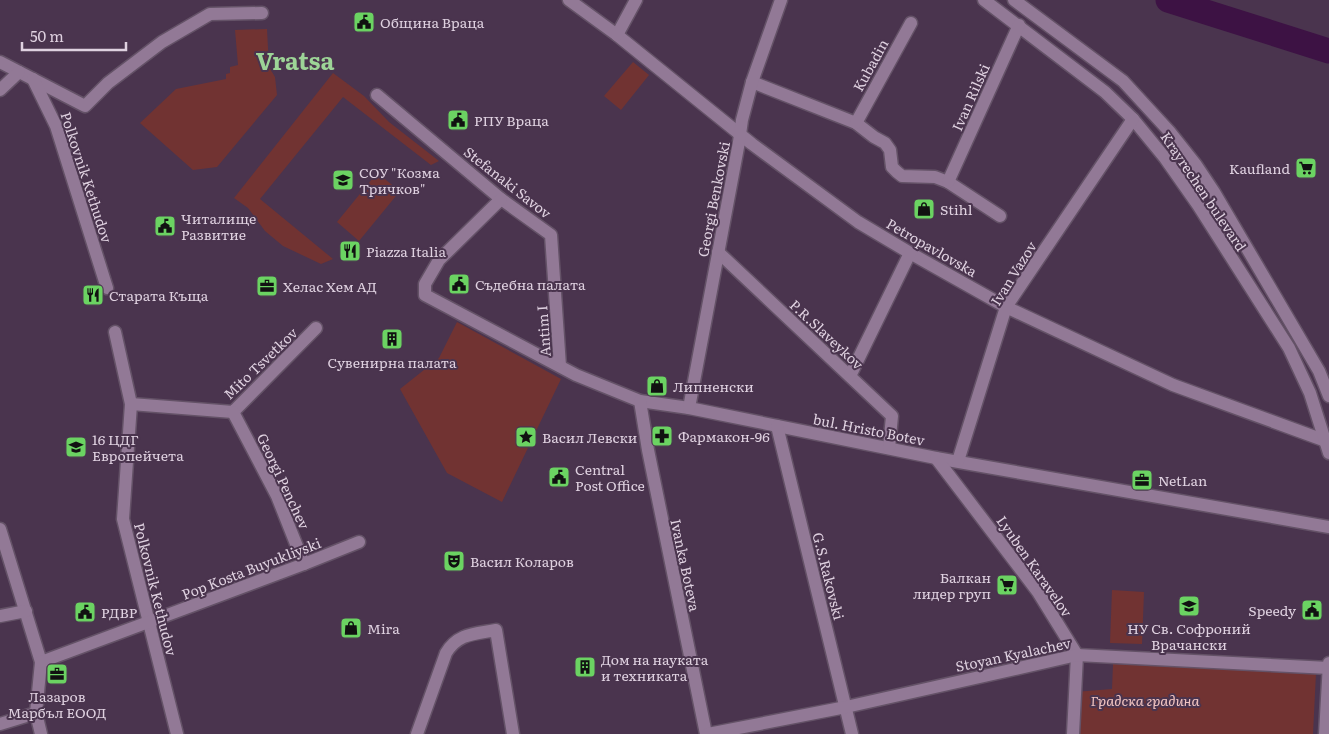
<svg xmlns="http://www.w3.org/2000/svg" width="1329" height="734" font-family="Literata,serif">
	<rect width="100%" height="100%" fill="#4a344e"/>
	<g fill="#713332">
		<polygon points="267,29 269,67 275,77 277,95 217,167 193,170 140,123 176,89 226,79 226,74 230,73 230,67 238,65 235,30"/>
		<polygon points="633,62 649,75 621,110 604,96"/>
		<polygon points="333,73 364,96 389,122 439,161 431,165 343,97 260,199 333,259 321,264 283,246 265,231 248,208 234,198"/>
		<polygon points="377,173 400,191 359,241 337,222"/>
		<polygon points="457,322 561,379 502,502 447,473 400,389 439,358"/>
		<polygon points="1112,590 1144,592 1142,644 1110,643"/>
		<polygon points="1113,664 1316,673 1313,734 1076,734 1075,692 1112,689"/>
	</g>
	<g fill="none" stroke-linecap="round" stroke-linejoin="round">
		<polyline stroke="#3d1244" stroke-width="25" points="1168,0 1329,51"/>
		<g stroke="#645267" stroke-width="15">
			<g id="minor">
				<polyline points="569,0 617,35 752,144 858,222 910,253 1006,307 1173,385 1326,441"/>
				<polyline points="984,0 1105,92 1133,119 1165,158 1198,205 1289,348 1310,393 1329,453"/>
				<polyline points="1014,0 1123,81 1169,131 1196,165 1214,192 1319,371 1329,396"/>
				<polyline points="617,35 636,0"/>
				<polyline points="0,62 85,106 108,83 162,42 210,14 262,13"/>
				<polyline points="33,79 56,126 107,288"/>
				<polyline points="752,82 856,123 874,137 885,143 890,150 892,167 897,172 902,176 935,177 948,182 1000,216"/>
				<polyline points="0,90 19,72"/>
				<polyline points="377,95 501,199 551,235 560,366"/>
				<polyline points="856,123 911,23"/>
				<polyline points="948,182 1019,25"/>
				<polyline points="501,199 439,260 425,284 425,295 576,375 640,401 689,408 936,458 1329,527"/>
				<polyline points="718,252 892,416 889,448"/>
				<polyline points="115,332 131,404 123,519 177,734"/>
				<polyline points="850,376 910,253"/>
				<polyline points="640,401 648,450 706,734"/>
				<polyline points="131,404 233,412 316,328"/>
				<polyline points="689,408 739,142 742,120 752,82 781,0"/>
				<polyline points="233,412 277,496 304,564"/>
				<polyline points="777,426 852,734"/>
				<polyline points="936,458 1038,592 1077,655 1073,734"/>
				<polyline points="958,461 1006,307 1133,119"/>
				<polyline points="0,529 41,662 36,713 41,734"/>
				<polyline points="0,616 26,611"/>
				<polyline points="41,662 304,564 359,542"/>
				<polyline points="0,724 36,713"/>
				<path d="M417 734 446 653C458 633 475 634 496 630L513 734"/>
				<polyline points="708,734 846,707 1077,655 1329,668"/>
				<polyline points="1325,734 1329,663"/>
			</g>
		</g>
		<use href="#minor" stroke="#927996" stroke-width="12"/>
	</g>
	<defs>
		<g id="civic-square" transform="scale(1.125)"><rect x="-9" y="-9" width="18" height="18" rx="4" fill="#6bd362" stroke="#4a344e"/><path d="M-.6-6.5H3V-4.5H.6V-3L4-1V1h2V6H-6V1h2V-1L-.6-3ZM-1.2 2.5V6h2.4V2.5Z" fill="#111"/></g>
		<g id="supermarket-square" transform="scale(1.125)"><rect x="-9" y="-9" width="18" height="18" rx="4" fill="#6bd362" stroke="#4a344e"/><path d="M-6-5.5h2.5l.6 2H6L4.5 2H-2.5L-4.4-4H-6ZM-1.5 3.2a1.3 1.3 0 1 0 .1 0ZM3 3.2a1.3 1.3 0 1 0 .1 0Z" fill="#111"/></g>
		<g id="school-square" transform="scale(1.125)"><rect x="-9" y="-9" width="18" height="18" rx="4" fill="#6bd362" stroke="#4a344e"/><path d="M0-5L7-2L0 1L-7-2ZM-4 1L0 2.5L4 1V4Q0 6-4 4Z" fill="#111"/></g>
		<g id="shop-square" transform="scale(1.125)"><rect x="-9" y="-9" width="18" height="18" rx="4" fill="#6bd362" stroke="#4a344e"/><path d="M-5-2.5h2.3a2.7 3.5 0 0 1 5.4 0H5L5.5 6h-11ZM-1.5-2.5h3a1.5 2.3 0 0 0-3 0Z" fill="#111"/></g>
		<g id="restaurant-square" transform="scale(1.125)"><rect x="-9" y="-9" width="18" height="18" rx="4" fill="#6bd362" stroke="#4a344e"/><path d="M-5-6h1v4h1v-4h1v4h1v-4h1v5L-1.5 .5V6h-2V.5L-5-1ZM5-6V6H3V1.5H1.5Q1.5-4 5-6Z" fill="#111"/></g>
		<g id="office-square" transform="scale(1.125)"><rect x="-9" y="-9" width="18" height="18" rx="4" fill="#6bd362" stroke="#4a344e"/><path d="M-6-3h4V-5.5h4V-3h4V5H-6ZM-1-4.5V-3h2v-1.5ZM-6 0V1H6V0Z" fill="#111"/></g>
		<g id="building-square" transform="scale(1.125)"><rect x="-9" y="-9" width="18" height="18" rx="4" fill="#6bd362" stroke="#4a344e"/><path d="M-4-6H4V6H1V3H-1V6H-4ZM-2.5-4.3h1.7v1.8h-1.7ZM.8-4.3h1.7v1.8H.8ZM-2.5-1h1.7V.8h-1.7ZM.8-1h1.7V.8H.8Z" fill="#111"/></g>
		<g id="pharmacy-square" transform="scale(1.125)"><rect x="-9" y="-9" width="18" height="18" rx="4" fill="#6bd362" stroke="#4a344e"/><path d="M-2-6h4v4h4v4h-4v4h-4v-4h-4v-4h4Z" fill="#111"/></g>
		<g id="sight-square" transform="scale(1.125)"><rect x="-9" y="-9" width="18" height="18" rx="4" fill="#6bd362" stroke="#4a344e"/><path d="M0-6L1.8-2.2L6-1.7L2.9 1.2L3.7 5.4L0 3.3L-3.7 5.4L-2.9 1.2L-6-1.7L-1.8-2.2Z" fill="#111"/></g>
		<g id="theatre-square" transform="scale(1.125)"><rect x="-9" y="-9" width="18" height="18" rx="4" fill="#6bd362" stroke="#4a344e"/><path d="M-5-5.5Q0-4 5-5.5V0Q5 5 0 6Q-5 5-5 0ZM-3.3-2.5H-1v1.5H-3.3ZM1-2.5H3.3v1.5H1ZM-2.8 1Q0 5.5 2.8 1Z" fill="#111"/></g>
	</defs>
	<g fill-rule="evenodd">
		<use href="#civic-square" x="364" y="22"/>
		<use href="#civic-square" x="458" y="120"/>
		<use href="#supermarket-square" x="1306" y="168"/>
		<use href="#school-square" x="343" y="180"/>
		<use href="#shop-square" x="924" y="209"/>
		<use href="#civic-square" x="165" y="226"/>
		<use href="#restaurant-square" x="350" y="251"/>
		<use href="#civic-square" x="459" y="284"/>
		<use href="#office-square" x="267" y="286"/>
		<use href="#restaurant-square" x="93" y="295"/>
		<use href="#building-square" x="392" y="339"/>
		<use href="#shop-square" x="657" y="386"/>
		<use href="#pharmacy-square" x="662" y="436"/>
		<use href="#sight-square" x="526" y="437"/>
		<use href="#school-square" x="76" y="447"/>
		<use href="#civic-square" x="559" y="477"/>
		<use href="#office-square" x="1142" y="480"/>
		<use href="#theatre-square" x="454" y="561"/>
		<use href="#supermarket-square" x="1007" y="585"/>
		<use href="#school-square" x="1189" y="606"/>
		<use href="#civic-square" x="1312" y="610"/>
		<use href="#civic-square" x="85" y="612"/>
		<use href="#shop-square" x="351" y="628"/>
		<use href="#building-square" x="585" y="667"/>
		<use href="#office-square" x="57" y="674"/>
	</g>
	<g text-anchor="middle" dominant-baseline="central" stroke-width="4" stroke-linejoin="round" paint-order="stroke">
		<g font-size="14" fill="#dfd1e0" stroke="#4a344e" text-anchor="start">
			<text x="380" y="22">Община Враца</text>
			<text x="474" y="120">РПУ Враца</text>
			<text x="1290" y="168" text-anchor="end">Kaufland</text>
			<text x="359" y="172">СОУ "Козма<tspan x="359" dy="16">Тричков"</tspan></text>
			<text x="940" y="209">Stihl</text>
			<text x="181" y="218">Читалище<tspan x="181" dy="16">Развитие</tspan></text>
			<text x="366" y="251">Piazza Italia</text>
			<text x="475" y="284">Съдебна палата</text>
			<text x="283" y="286">Хелас Хем АД</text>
			<text x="109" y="295">Старата Къща</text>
			<text x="392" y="362" text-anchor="middle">Сувенирна палата</text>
			<text x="673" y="386">Липненски</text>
			<text x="678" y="436">Фармакон-96</text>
			<text x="542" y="437">Васил Левски</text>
			<text x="92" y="439">16 ЦДГ<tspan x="92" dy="16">Европейчета</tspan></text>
			<text x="575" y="469">Central<tspan x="575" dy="16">Post Office</tspan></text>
			<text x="1158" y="480">NetLan</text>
			<text x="470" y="561">Васил Коларов</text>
			<text x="991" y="577" text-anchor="end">Балкан<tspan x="991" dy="16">лидер груп</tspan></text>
			<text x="1296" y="610" text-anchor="end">Speedy</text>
			<text x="101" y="612">РДВР</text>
			<text x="367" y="628">Mira</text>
			<text x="1189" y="628" text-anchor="middle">НУ Св. Софроний<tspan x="1189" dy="16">Врачански</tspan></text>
			<text x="601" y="659">Дом на науката<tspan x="601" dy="16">и техниката</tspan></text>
			<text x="57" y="696" text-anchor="middle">Лазаров<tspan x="57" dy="16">Марбъл ЕООД</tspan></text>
		</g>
		<g font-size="14" fill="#dfd1e0" stroke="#4a344e">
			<text transform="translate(870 65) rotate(-61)">Kubadin</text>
			<text transform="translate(970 97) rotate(-66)">Ivan Rilski</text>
			<text transform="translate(87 177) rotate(72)">Polkovnik Kethudov</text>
			<text transform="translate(508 182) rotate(38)">Stefanaki Savov</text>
			<text transform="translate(1204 191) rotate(56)">Krayrechen bulevard</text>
			<text transform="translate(713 199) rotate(-79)">Georgi Benkovski</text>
			<text transform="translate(932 247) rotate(30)">Petropavlovska</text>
			<text transform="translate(1013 273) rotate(-58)">Ivan Vazov</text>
			<text transform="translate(543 331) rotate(-94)">Antim I</text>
			<text transform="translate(827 334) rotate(43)">P.R.Slaveykov</text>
			<text transform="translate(260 363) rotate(-44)">Mito Tsvetkov</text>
			<text transform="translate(869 429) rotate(11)">bul. Hristo Botev</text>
			<text transform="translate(284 481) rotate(65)">Georgi Penchev</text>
			<text transform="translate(686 565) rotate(78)">Ivanka Boteva</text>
			<text transform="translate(1035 566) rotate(55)">Lyuben Karavelov</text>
			<text transform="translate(251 568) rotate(-21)">Pop Kosta Buyukliyski</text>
			<text transform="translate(829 576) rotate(76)">G.S.Rakovski</text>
			<text transform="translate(156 589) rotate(76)">Polkovnik Kethudov</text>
			<text transform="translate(1013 654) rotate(-12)">Stoyan Kyalachev</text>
		</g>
		<g font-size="14" font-style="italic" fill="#f1c4c1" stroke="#4a344e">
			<text x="1145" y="700">Градска градина</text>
		</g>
		<g font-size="24" font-weight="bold" fill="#9dd497" stroke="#4a344e">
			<text x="295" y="59">Vratsa</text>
		</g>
	</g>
	<path d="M22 42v8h104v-8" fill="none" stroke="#dfd1e0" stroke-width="2.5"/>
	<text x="30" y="42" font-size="15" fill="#dfd1e0" stroke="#4a344e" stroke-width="4" paint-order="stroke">50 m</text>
</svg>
